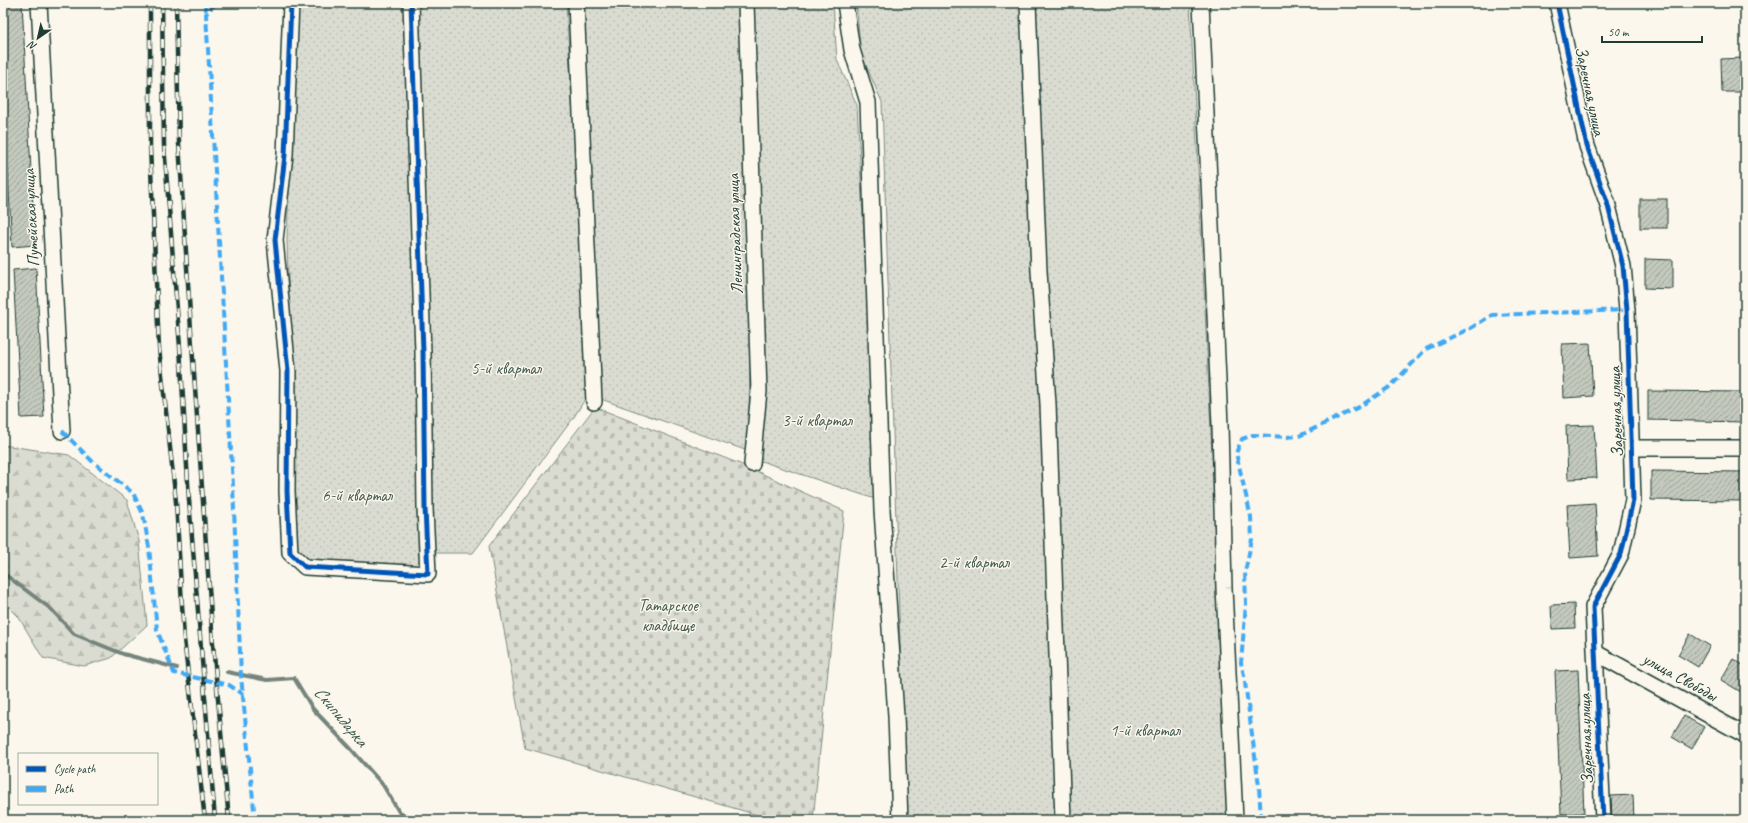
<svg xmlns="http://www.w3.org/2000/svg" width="1748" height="823" font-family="Caveat,sans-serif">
	<defs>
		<pattern id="forest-firs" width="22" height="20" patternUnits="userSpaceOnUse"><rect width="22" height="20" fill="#dbdcd1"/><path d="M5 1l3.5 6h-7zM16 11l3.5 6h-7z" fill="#bcbeb4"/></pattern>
		<pattern id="cemetery-stones" width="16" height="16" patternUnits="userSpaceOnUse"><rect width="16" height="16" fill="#dbdcd1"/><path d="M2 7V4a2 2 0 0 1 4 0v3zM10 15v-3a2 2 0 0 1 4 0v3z" fill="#bcbeb4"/></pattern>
		<pattern id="garden-dots" width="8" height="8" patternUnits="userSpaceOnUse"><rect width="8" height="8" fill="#dbdcd1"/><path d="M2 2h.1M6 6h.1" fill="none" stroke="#bcbeb4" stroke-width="1.8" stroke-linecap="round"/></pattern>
		<pattern id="building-hatch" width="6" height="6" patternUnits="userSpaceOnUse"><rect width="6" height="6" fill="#c4c9be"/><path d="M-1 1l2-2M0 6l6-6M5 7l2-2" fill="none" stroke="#9fa49b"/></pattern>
	</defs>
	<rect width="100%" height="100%" fill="#fbf7ec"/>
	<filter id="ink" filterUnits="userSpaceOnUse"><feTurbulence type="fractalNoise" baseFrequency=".025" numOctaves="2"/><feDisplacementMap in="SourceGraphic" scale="8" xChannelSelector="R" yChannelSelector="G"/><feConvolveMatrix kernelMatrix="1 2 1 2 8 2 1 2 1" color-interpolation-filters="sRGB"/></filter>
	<g filter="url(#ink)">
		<polygon fill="url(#forest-firs)" stroke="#7d8c82" points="3,445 69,455 127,500 139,541 147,625 111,658 84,666 43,658 18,616 3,601"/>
		<polygon fill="url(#cemetery-stones)" stroke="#7d8c82" points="595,407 745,466 844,511 813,820 775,820 525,748 489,546"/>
		<g fill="url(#garden-dots)" stroke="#7d8c82">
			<polygon points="295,3 406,3 422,568 311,563 295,549 287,240"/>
			<polygon points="414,3 566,3 590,391 574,417 473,553 430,553"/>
			<polygon points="580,3 741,3 750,372 748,451 598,398"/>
			<polygon points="752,3 833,3 837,60 857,105 878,500 758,460"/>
			<polygon points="856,3 1020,3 1050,560 1058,820 906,820 882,102 861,54"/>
			<polygon points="1030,3 1190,3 1230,820 1068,820"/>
		</g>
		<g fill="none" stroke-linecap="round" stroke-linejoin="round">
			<g stroke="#74847b" stroke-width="4">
				<polyline points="3,573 51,609 74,634 123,654 177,668"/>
				<polyline points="227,672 267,680 294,678 313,709 351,749 383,785 399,812 413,820"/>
			</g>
		</g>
		<g fill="url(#building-hatch)" stroke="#1f3d34">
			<polygon points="3,3 22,3 35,245 12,247 4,99"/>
			<polygon points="1742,58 1744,92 1722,92 1721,59"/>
			<rect x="1640" y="199" width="27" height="29"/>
			<polygon points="1645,259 1673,260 1673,289 1645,288"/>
			<polygon points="36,268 44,417 21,418 13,270"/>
			<polygon points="1590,343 1593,396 1564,398 1562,344"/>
			<polygon points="1648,391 1745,392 1745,422 1648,420"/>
			<polygon points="1594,425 1597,478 1568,479 1566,426"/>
			<polygon points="1651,471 1745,472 1745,501 1651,500"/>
			<polygon points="1595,503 1598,556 1570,558 1567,505"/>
			<polygon points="1574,604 1575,628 1552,629 1551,605"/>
			<polygon points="1690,634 1710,646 1698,667 1678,655"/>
			<polygon points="1733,659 1745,666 1745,684 1741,692 1721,680"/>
			<polygon points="1578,670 1584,813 1561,814 1555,671"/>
			<polygon points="1684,716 1704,727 1692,749 1672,737"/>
			<polygon points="1633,795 1634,820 1612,820 1611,796"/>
		</g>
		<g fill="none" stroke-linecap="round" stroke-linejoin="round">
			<g stroke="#1f3d34" stroke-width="18">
				<g id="street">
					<polyline points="39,3 62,431"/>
					<polyline points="291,3 285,155 275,240 288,371 287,491 290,553 305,567 428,574 425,508 423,352 411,3"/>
					<polyline points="576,3 594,402"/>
					<polyline points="746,3 759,391 752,464"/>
					<polyline points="845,3 852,50 868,102 882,510 896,716 900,820"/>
					<polyline points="1028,3 1039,271 1048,404 1063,820"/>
					<polyline points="1201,3 1220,425 1224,588 1235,820"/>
					<polyline points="1557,3 1587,146 1607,202 1623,266 1627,310 1633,500 1621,554 1593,607 1603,820"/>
					<polyline points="1632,448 1745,448"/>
					<polyline points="1596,653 1745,735"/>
				</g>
			</g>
			<use href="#street" stroke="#fbf7ec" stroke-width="15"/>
			<g stroke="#1f3d34" stroke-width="4.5">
				<g id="rail">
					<polyline points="150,3 150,147 159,348 176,502 184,639 205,820"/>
					<polyline points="162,3 164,145 180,347 189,500 215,820"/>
					<polyline points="176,3 179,143 192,345 213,644 229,820"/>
				</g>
			</g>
			<use href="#rail" stroke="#fbf7ec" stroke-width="3" stroke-dasharray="9" stroke-linecap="butt"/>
			<g stroke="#3fa9f5" stroke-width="4" stroke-dasharray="8 4" stroke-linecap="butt">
				<polyline points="205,3 206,14"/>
				<polyline points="216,3 206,14 233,486 241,676 255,820"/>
				<polyline points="62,431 92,461 133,493 143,514 149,547 157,630 174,673 229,685 243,694"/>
				<polyline points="1261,820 1259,786 1244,675 1241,663 1246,604 1245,572 1252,539 1251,517 1236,453 1242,439 1253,435 1287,437 1299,436 1359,407 1391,386 1426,349 1471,328 1492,315 1627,310"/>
			</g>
			<g stroke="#fbf7ec" stroke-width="8">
				<g id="cycleway">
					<polyline points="291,3 285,155 275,240 288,371 287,491 290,553 305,567 428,574 425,508 423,352 411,3"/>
					<polyline points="1557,3 1587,146 1607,202 1623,266 1627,310 1633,500 1621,554 1593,607 1603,820"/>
				</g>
			</g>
			<use href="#cycleway" stroke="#0057b8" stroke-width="5"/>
		</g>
	</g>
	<g text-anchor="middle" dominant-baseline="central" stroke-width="3" stroke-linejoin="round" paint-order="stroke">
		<g font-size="17" fill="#1f3d34" stroke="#fbf7ec">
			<text transform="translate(1590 91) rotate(78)">Заречная улица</text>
			<text transform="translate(31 218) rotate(-93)">Путейская улица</text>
			<text transform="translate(735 234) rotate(-92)">Ленинградская улица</text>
			<text transform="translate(1616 412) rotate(-92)">Заречная улица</text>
			<text transform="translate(1680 677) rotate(29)">улица Свободы</text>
			<text transform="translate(1586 739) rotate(-92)">Заречная улица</text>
		</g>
		<g font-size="17" fill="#455d53" stroke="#fbf7ec">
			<text x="506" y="368">5-й квартал</text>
			<text x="817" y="420">3-й квартал</text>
			<text x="357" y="495">6-й квартал</text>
			<text x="974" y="562">2-й квартал</text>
			<text x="668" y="605">Татарское<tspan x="668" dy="20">кладбище</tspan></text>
			<text x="1145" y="730">1-й квартал</text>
		</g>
		<g font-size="18" font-style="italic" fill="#425b52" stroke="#fbf7ec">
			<text transform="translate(341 716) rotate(50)">Скипидарка</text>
		</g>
	</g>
	<rect width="1748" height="823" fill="none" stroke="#fbf7ec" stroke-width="16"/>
	<rect x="8" y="8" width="1732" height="807" fill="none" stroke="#1f3d34" stroke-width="1.5" filter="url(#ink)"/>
	<rect x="18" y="753" width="140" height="52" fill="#fbf7ec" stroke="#a3ada2"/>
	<rect x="26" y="766" width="20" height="6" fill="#0057b8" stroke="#a3ada2"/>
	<text x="54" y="773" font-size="12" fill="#1f3d34">Cycle path</text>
	<rect x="26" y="786" width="20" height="6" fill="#3fa9f5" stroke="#a3ada2"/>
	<text x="54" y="793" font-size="12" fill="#1f3d34">Path</text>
	<g transform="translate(38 38) rotate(214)" stroke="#fbf7ec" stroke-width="3" paint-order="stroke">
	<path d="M0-3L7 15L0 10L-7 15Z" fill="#1f3d34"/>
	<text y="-6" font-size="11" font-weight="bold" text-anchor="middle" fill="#1f3d34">N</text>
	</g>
	<path d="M1602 36v6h100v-6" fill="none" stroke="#1f3d34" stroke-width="2"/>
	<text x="1608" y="36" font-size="12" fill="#1f3d34" stroke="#fbf7ec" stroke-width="3" paint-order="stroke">50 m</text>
</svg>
